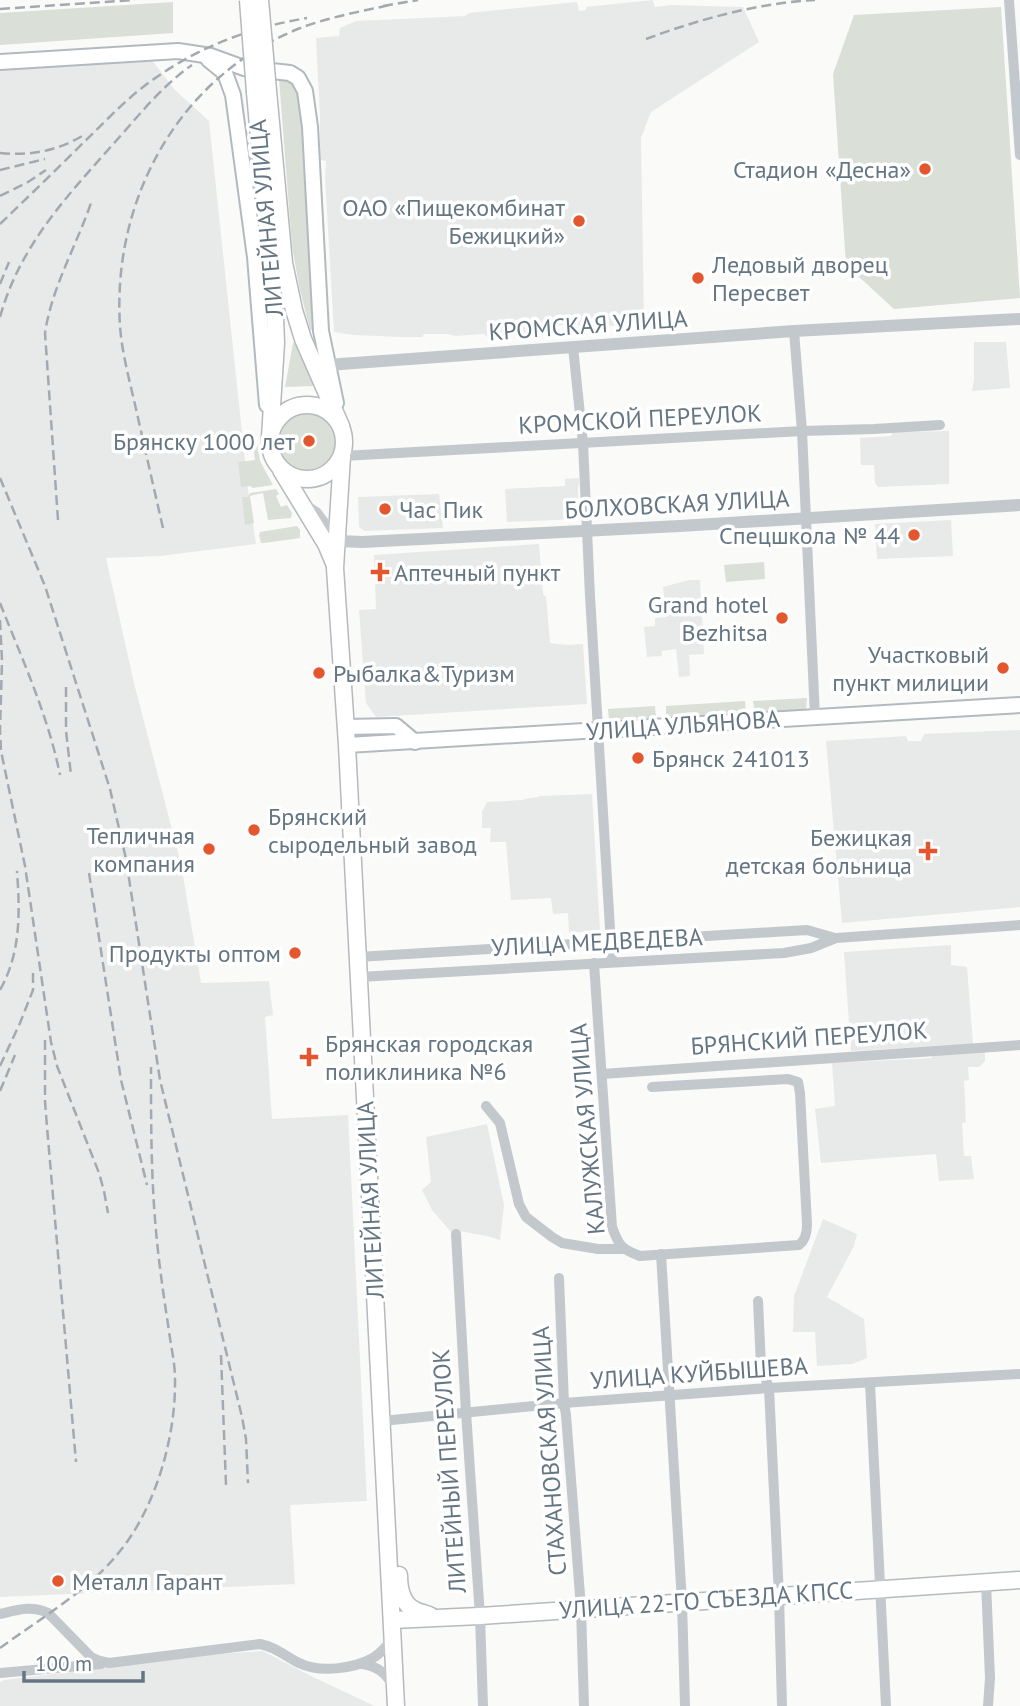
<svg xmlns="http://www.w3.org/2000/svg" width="1020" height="1706" font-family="'PT Sans',sans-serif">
	<rect width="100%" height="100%" fill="#fafaf8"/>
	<g fill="#e8e9e9">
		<polygon points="653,0 655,7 671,5 743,7 759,42 651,112 641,138 644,326 560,325 553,332 487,337 484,334 455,336 447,334 424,334 422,337 402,337 353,335 334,332 325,178 326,161 319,160 320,115 316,38 339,36 340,28 356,21 465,16 469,13 577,2 579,11 586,10 586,7"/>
		<polygon points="151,59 175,90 209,121 248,489 256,544 160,556 106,558 134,683 181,864 201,983 269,981 273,1015 265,1017 272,1119 348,1115 367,1501 290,1505 295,1584 0,1597 0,69"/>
		<polygon points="974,342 1006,342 1010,388 972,391 974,380"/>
		<polygon points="949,431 949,484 878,487 875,483 874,465 861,465 860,438 891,436 892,432"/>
		<polygon points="579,478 579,485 578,486 579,519 507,522 505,489 565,486 565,479"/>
		<polygon points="439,494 443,528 365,531 359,527 358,497"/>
		<polygon points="951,520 953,556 877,559 875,524"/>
		<polygon points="539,544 543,593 544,596 546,596 550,643 567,645 583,644 587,704 376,717 366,703 359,610 376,609 374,555"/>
		<polygon points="689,580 700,580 704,654 689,655 690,676 679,677 676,649 662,651 662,656 647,657 644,627 655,626 655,618 666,617 663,587"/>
		<polygon points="1020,730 1020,907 842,923 826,741 906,736 908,741 921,741 924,734"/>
		<polygon points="592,794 600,931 569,933 568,913 553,914 551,898 511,900 506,842 490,842 491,828 482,828 482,812 487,802 524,800 524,799 539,797 539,796"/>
		<polygon points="951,945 951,965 967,967 973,1044 851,1051 844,952"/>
		<polygon points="985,1050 985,1061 979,1067 968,1067 969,1080 964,1081 966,1122 962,1123 964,1156 971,1156 974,1179 939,1181 936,1154 821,1163 815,1109 835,1106 832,1063 932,1058 932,1052"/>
		<polygon points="487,1124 504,1205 500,1240 487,1236 459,1231 451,1232 432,1210 422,1190 431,1182 426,1137"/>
		<polygon points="823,1219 857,1234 854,1246 827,1297 864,1319 867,1358 852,1364 817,1366 815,1332 793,1332 794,1296"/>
		<polygon points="263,1651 313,1677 375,1706 0,1706 0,1682 4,1680 219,1654"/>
	</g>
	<g fill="#dadfd7">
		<polygon points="173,2 173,33 0,45 0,13"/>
		<polygon points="1001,7 1020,298 894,309 846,265 833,74 854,15"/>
		<polygon points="279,79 295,83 301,96 314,330 310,330 299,286 292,246"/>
		<polygon points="296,342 315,386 285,387 293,343"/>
		<circle cx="306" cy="440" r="30"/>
		<polygon points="252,437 256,437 260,461 273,485 252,488 251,486 241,487 238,462 255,460"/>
		<polygon points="276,489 279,494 276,496 281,507 287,505 292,513 291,518 268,520 263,493 250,496 254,523 245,525 242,497 248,497 250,493"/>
		<polygon points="297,526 300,530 300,538 264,543 261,543 259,535 260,532"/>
		<polygon points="764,562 765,579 726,582 724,565"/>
		<polygon points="807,698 806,710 755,713 753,701"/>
		<polygon points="745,701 746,713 666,718 666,706"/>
		<polygon points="655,706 656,718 609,720 608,709"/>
	</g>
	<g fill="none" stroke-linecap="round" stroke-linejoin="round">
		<g stroke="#b3babf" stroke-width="18">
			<g id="secondary">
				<polyline points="208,59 225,73 233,95 255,257 267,405"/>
				<polyline points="0,62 178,51 211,56 244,68 290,73 298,78 305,91 310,127 321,331 336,403"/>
				<polyline points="346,727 396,726 415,742"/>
				<polyline points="347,745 1020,705"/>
			</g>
		</g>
		<g stroke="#b5babe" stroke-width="19">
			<g id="primary">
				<polyline points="268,91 284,263 294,310 303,339 341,426"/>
				<polyline points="255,92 275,318 276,343 270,437"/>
				<circle cx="307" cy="442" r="37"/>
				<polyline points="342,456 335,568 347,745 396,1706"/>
				<polyline points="281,470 326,544 334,563"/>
				<path d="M399 1575C399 1588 402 1604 415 1610 420 1613 426 1613 431 1616"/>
				<polyline points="392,1620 480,1616 1020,1580"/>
			</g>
		</g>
		<g stroke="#c3c8cc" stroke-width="10">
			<polyline points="1009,0 1020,155"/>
			<polyline points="794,331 802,431 815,717"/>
			<polyline points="573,347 583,443 590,596 612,962"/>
			<polyline points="342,456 802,431 874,429 940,425"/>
			<polyline points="358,957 807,930 835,938"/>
			<path d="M594 963 612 1227C619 1246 621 1249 640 1256L799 1245C806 1240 807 1232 807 1224L800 1093 798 1082 788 1079 652 1087"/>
			<polyline points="359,977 784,953 811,948 836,938 1020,925"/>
			<polyline points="602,1074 1020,1045"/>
			<polyline points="486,1106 500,1123 519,1204 526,1217 552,1237 562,1243 598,1249 622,1249"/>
			<polyline points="456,1234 466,1412 480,1616 483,1706"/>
			<polyline points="661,1254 682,1602 685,1706"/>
			<polyline points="559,1278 564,1403 566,1415 581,1608 584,1706"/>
			<polyline points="758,1301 761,1366 769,1388 779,1596 782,1706"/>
			<polyline points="870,1383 886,1706"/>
			<polyline points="382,1421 564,1403 769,1388 1020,1374"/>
			<polyline points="986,1582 990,1678 988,1706"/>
			<path d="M0 1614C17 1610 32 1605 48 1613L91 1657 100 1661 109 1663 260 1644C276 1647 285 1656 299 1663 320 1673 353 1669 373 1658 381 1653 387 1646 392 1639"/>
			<path d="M361 1664C377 1666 385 1672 393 1686"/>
			<polyline points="0,1673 101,1664"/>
		</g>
		<g stroke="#c3c8cc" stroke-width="12">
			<polyline points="327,365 794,331 1020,319"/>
			<polyline points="302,504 316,513 337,541 362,542 680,526 1020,505"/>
		</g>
		<use href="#secondary" stroke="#fff" stroke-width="14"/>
		<use href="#primary" stroke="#fff" stroke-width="16"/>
		<g stroke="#a2aab0" stroke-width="2.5" stroke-dasharray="10 5" stroke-linecap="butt">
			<polyline points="383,6 418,0"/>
			<polyline points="0,9 135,0"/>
			<path d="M646 39C700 19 758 3 815 0"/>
			<path d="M0 153C31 156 57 151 84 135"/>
			<polyline points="0,170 45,159"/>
			<polyline points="0,196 28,182 46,170"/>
			<path d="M0 224C28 197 56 170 84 142 104 123 124 101 147 84 195 48 248 28 307 18"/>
			<polyline points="0,284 9,262"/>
			<path d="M0 317C20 245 68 195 116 141 140 114 162 86 192 65"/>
			<polyline points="0,478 45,586 110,789 126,859 160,1080 242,1417 246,1439 248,1483"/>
			<path d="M58 520 45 333C52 286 77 245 92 200"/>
			<path d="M163 528C154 489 145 449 136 409 130 382 122 354 120 326 112 202 176 81 293 31 324 18 358 12 390 5"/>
			<path d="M0 603C22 659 48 715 60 775"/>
			<polyline points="0,620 2,661 0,730 1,751 25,866 51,1042 57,1066 99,1173 104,1191 108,1213"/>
			<polyline points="66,687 66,731 71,775"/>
			<polyline points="89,873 121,1080 147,1185"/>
			<path d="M0 990C21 953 20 912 17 871"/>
			<polyline points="45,1040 45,1101 47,1127 76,1462"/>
			<polyline points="0,1066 20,1023 33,990 33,972"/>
			<polyline points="0,1091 15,1055"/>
			<polyline points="221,1355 226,1485"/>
			<path d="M0 1648C37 1621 87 1591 116 1556 155 1511 176 1438 175 1379 175 1363 171 1347 169 1331 164 1298 159 1265 156 1231 151 1177 151 1122 151 1067"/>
		</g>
		<g stroke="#b5babe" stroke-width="19" stroke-linecap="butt">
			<g id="primary-bridge">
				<polyline points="248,0 255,92"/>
				<polyline points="260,0 268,91"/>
			</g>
		</g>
		<use href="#primary-bridge" stroke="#fff" stroke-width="16"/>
	</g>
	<g fill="#e4572e" stroke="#fff" stroke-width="2.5">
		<circle cx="925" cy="169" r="7"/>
		<circle cx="579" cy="221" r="7"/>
		<circle cx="698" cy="278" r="7"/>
		<circle cx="309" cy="441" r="7"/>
		<circle cx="385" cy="509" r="7"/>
		<circle cx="914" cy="535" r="7"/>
		<path d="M376.5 561.5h7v7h7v7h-7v7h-7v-7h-7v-7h7z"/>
		<circle cx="782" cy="618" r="7"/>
		<circle cx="1003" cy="668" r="7"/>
		<circle cx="319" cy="673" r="7"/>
		<circle cx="638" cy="758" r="7"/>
		<circle cx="254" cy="830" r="7"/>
		<circle cx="209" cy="849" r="7"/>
		<path d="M924.5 840.5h7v7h7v7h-7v7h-7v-7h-7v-7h7z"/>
		<circle cx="295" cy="953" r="7"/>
		<path d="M305.5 1046.5h7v7h7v7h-7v7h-7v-7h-7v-7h7z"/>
		<circle cx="58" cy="1581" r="7"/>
	</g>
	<g text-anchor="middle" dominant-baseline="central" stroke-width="7" stroke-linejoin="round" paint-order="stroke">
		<g font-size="24" fill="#657683" stroke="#fff" text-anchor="end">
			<text x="911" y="169">Стадион «Десна»</text>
			<text x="565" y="207">ОАО «Пищекомбинат<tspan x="565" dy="28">Бежицкий»</tspan></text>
			<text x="712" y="264" text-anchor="start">Ледовый дворец<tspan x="712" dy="28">Пересвет</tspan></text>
			<text x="295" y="441">Брянску 1000 лет</text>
			<text x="399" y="509" text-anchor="start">Час Пик</text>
			<text x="900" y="535">Спецшкола № 44</text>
			<text x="394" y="572" text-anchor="start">Аптечный пункт</text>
			<text x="768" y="604">Grand hotel<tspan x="768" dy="28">Bezhitsa</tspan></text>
			<text x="989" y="654">Участковый<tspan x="989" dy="28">пункт милиции</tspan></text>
			<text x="333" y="673" text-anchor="start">Рыбалка&amp;Туризм</text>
			<text x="652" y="758" text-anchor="start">Брянск 241013</text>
			<text x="268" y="816" text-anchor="start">Брянский<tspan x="268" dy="28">сыродельный завод</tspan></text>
			<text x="195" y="835">Тепличная<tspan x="195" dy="28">компания</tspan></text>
			<text x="912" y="837">Бежицкая<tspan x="912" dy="28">детская больница</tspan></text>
			<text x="281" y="953">Продукты оптом</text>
			<text x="325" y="1043" text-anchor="start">Брянская городская<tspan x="325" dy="28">поликлиника №6</tspan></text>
			<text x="72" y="1581" text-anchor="start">Металл Гарант</text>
		</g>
		<g font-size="24" fill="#657683" stroke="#fff">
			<text transform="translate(266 218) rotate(-95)">ЛИТЕЙНАЯ УЛИЦА</text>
			<text transform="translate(588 325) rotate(-4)">КРОМСКАЯ УЛИЦА</text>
			<text transform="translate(640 419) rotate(-3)">КРОМСКОЙ ПЕРЕУЛОК</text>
			<text transform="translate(677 504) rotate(-3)">БОЛХОВСКАЯ УЛИЦА</text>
			<text transform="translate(683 725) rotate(-4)">УЛИЦА УЛЬЯНОВА</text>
			<text transform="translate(597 942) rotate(-3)">УЛИЦА МЕДВЕДЕВА</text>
			<text transform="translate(809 1038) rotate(-4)">БРЯНСКИЙ ПЕРЕУЛОК</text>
			<text transform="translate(587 1129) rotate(-95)">КАЛУЖСКАЯ УЛИЦА</text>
			<text transform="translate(370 1200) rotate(-93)">ЛИТЕЙНАЯ УЛИЦА</text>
			<text transform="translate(699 1373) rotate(-4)">УЛИЦА КУЙБЫШЕВА</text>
			<text transform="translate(549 1451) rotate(-94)">СТАХАНОВСКАЯ УЛИЦА</text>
			<text transform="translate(449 1471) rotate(-94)">ЛИТЕЙНЫЙ ПЕРЕУЛОК</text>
			<text transform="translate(706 1600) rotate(-4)">УЛИЦА 22-ГО СЪЕЗДА КПСС</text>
		</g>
	</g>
	<path d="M24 1671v10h119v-10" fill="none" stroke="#657683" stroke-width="3.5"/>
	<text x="35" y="1671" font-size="21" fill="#657683" stroke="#ffffff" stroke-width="5" paint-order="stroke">100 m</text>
</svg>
